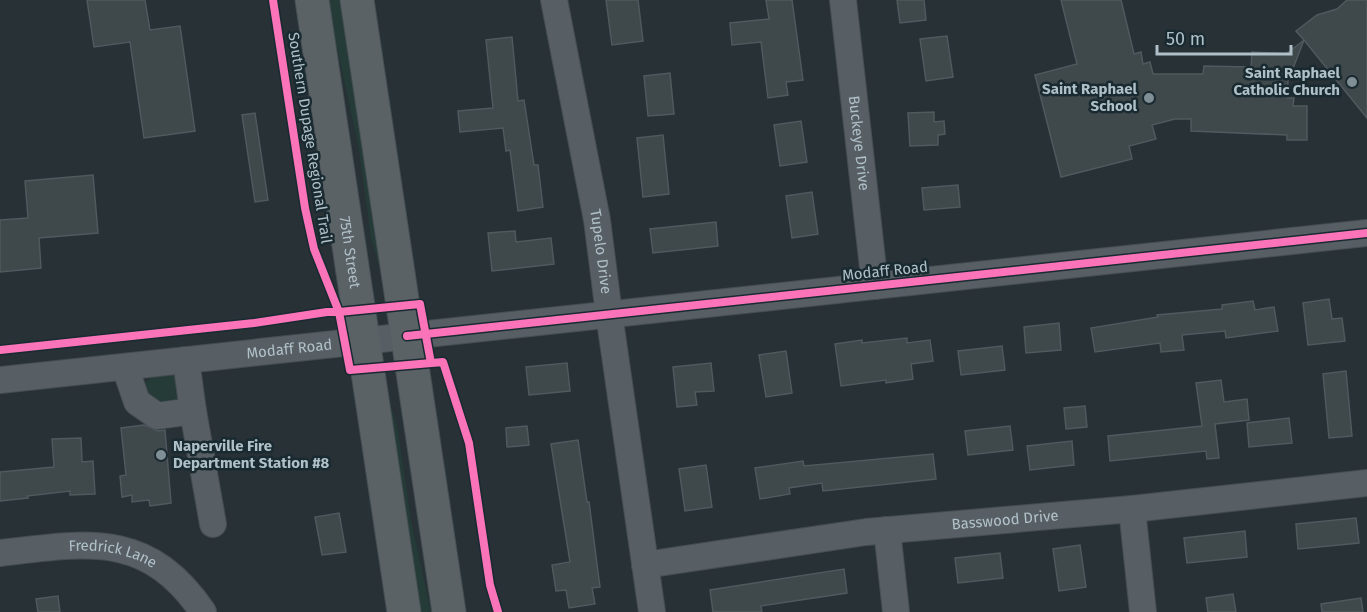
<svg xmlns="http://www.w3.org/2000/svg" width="1367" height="612" font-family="'Fira Sans',sans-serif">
	<rect width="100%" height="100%" fill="#273136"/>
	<g fill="#243b38">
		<polygon points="327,0 347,0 383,280 371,238 359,150"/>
		<polygon points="172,375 176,375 181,403 148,403 143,384 152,377"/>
		<polygon points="386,389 398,431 411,520 431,612 415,612"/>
	</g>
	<g fill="#3f484b" stroke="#4f595e" stroke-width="1.5">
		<polygon points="87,0 145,0 150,30 180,26 195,131 144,138 130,42 94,47"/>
		<polygon points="606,0 638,0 643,41 612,45"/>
		<polygon points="766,0 792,0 803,80 786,82 788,95 768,98 761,42 732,45 730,23 769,19"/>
		<polygon points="897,0 924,0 926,20 900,23"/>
		<polygon points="1061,0 1121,0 1134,54 1141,52 1143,64 1150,62 1153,74 1203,74 1204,66 1251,67 1252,52 1286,54 1304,40 1296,31 1317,15 1337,9 1347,0 1367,0 1367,118 1304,40 1288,81 1287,98 1294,98 1293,106 1307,106 1307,140 1287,140 1287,135 1191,131 1191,119 1175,119 1152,125 1156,139 1129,146 1132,159 1061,177 1035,75 1077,64"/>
		<polygon points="947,36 953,77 926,81 920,39"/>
		<polygon points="512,37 518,101 524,100 534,165 538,165 543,207 518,211 510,150 506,151 503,128 460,132 458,111 493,108 486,40"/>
		<polygon points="670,73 674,114 648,116 644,76"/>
		<polygon points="934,112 934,122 944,121 945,134 938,135 938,145 910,146 908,113"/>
		<polygon points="255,113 268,200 255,202 242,115"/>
		<polygon points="801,121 807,162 780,166 774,125"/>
		<polygon points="663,135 669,194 643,197 637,138"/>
		<polygon points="93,175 98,233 39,238 41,268 0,272 0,220 28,218 25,181"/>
		<polygon points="958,185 960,207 924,210 922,188"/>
		<polygon points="812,192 818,234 792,238 786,196"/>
		<polygon points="716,222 718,246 653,253 650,229"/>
		<polygon points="515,231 516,242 551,238 554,264 492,271 488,233"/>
		<polygon points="1329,299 1332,319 1342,318 1345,341 1308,345 1303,303"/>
		<polygon points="1253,301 1255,310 1274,307 1278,331 1226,338 1225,331 1182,335 1184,350 1161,352 1160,343 1095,352 1091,328 1158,317 1157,315 1222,309 1222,305"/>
		<polygon points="1059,323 1061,350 1026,353 1024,327"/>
		<polygon points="907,338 907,343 930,340 933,361 911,364 913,379 886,383 886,380 841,386 835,344 862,340 862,343"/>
		<polygon points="1002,346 1005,370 961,375 958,351"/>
		<polygon points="786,351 792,393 766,397 759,355"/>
		<polygon points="567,363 570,391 529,395 526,367"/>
		<polygon points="711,363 714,391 695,392 697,405 677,407 673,367"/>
		<polygon points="1346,371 1352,436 1329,438 1323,374"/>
		<polygon points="1221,380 1224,402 1247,399 1249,420 1215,424 1219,458 1207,459 1206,451 1110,461 1108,436 1202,426 1196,383"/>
		<polygon points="1085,406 1087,427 1066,429 1064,408"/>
		<polygon points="1289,418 1292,443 1249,447 1247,423"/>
		<polygon points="144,425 158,431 165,430 171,503 150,506 149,500 132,502 132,495 122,497 120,476 126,475 121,428"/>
		<polygon points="527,426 529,445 507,447 506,428"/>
		<polygon points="1010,426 1013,450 968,455 965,431"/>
		<polygon points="81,438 82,462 93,461 95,494 70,495 70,491 27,496 28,498 0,501 0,472 54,467 52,439"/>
		<polygon points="578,440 587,502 589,502 600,587 592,588 595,604 569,608 566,590 556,591 552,565 570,562 551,444"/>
		<polygon points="1072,441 1074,465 1030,470 1027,446"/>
		<polygon points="933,454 936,479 823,491 822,483 789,488 790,494 760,499 755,468 803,461 804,466"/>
		<polygon points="706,465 712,507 685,511 679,469"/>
		<polygon points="339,513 346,552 322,555 315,517"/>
		<polygon points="1356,518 1359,543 1298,549 1296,524"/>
		<polygon points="1245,531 1247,557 1187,563 1184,538"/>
		<polygon points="1080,545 1086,587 1059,591 1053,549"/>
		<polygon points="1000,553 1003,578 958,583 955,558"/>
		<polygon points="844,569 847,593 761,606 762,612 713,612 710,590"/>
		<polygon points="1233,594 1236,612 1208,612 1206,598"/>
		<polygon points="58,596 60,612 38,612 36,599"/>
		<polygon points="1361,598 1363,612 1322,612 1321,604"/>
	</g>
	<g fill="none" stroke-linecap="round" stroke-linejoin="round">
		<g stroke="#454d51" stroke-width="28">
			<g id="minor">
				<path id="s1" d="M554 0 597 220 609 314 652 612"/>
				<path id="s2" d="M843 0 875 286"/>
				<polyline points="125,367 137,402 157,416 193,411 186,360"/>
				<path id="s3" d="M0 380 1367 233"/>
				<polyline points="193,411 213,524"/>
				<polyline points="1132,509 1143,612"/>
				<polyline points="887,530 896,612"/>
				<path id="s4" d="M0 553C87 543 147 530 203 612"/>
				<path id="s5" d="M645 565 866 532 1132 509 1367 483"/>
			</g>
		</g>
		<g stroke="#444e53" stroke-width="35">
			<g id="major">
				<path id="s6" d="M312 0 404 612"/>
				<polyline points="357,0 449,612"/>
			</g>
		</g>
		<use href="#minor" stroke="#575f64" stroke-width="26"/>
		<use href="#major" stroke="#5a6266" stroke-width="33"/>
		<g stroke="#1a2a31" stroke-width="11">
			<g id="cycleway">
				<polyline points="273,0 305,208 314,249 339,312 350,370 443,362 469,443 490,585 498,612"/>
				<polyline points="407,336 1367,233"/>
				<polyline points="0,350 254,323 327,312 339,312 420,304 431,363"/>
			</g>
		</g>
		<use href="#cycleway" stroke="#fb73b8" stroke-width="8"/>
	</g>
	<g fill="#808e95" stroke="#1a2a31" stroke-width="2">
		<circle cx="1352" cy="82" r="6"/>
		<circle cx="1149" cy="98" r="6"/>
		<circle cx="161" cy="455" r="6"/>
	</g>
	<g text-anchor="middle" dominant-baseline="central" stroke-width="5" stroke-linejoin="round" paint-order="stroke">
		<g font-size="15" font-weight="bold" fill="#b0c0c8" stroke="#1a2a31" text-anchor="end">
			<text x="1340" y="73">Saint Raphael<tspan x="1340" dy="17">Catholic Church</tspan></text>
			<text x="1137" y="89">Saint Raphael<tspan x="1137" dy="17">School</tspan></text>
			<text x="173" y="446" text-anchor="start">Naperville Fire<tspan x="173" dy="17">Department Station #8</tspan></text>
		</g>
		<g font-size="15" fill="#b0c0c8" stroke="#1a2a31">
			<text transform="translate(310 138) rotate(81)">Southern Dupage Regional Trail</text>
			<text stroke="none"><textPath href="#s2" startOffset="144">Buckeye Drive</textPath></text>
			<text stroke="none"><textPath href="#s1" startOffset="256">Tupelo Drive</textPath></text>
			<text stroke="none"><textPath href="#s6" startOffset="255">75th Street</textPath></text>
			<text transform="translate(885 271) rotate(-6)">Modaff Road</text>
			<text stroke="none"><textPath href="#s3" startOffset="291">Modaff Road</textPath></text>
			<text stroke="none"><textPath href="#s5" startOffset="363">Basswood Drive</textPath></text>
			<text stroke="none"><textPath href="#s4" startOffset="114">Fredrick Lane</textPath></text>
		</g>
	</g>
	<path d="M1157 45v9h134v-9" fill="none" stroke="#b0c0c8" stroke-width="3"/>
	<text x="1166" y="45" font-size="18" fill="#b0c0c8" stroke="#1a2a31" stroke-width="4.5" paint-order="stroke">50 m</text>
</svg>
